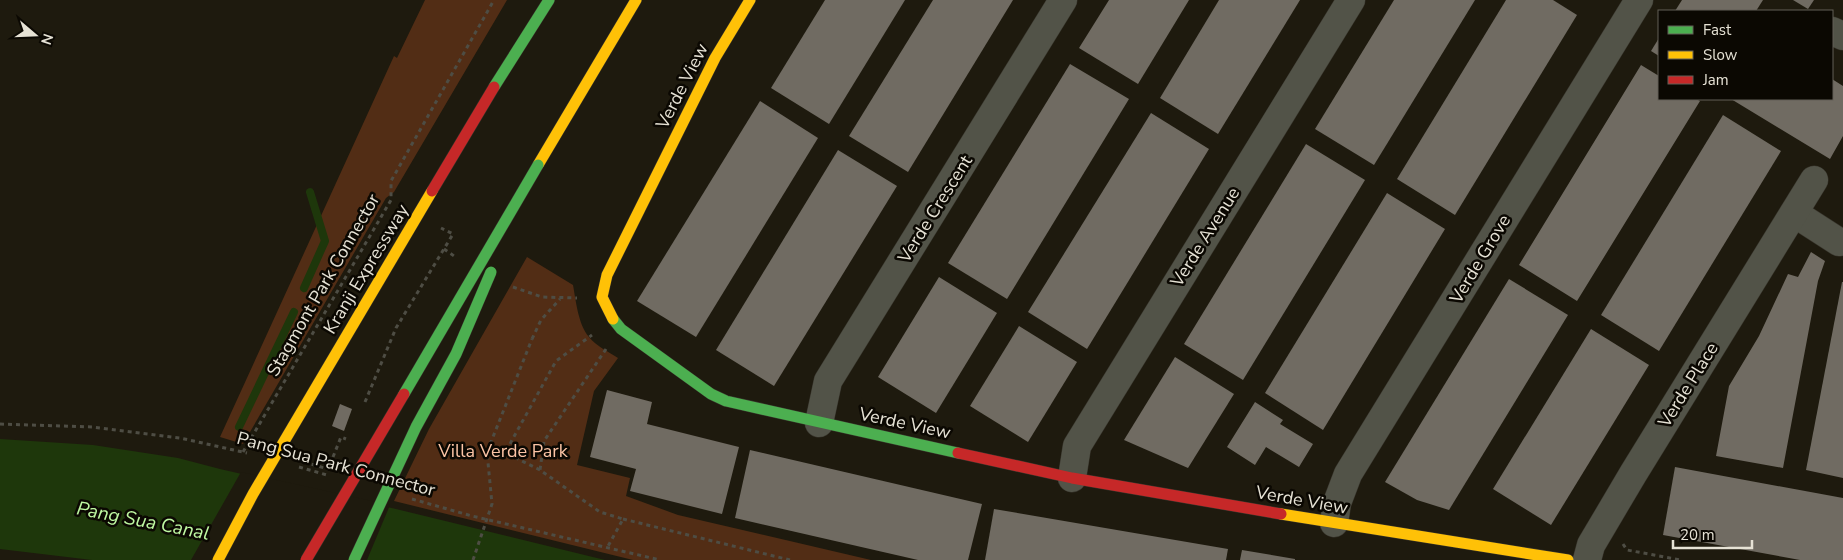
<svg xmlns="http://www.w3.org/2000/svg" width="1843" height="560" font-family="'Nunito Sans',sans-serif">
	<rect width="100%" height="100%" fill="#1e1a0e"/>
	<g fill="#522d15">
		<polygon points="425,0 507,0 394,192 386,198 243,444 220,437 394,56 397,58"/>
		<path d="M527 257 573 285C576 301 578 324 589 337 596 346 609 352 618 358L594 391 577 465 630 478 626 496 678 515 871 560H633L394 501 429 429Z"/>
	</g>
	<polygon fill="#1e370b" points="0,439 93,445 178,458 220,469 396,509 605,560 92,560 0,549"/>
	<polygon fill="#1e1a0e" points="241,472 390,505 367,560 191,560"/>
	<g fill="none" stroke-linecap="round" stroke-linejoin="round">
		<g stroke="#1e370b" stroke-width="8">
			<polyline points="304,288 325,241 310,192"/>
			<polyline points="239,427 294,312"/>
		</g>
	</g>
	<g fill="#706b62">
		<polygon points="825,0 905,0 829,124 771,88"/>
		<polygon points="933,0 1013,0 908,172 849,136"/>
		<polygon points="1109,0 1189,0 1138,84 1079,48"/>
		<polygon points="1219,0 1300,0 1218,134 1160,98"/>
		<polygon points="1394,0 1475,0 1374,165 1315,129"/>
		<polygon points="1506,0 1553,0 1577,15 1455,215 1397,179"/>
		<polygon points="1682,0 1763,0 1756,11 1675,11"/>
		<polygon points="1793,0 1814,0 1808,9"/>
		<polygon points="1659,38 1659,56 1651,51"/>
		<polygon points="1070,64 1129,99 1007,299 948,263"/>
		<polygon points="1641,65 1659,76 1659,99 1696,99 1700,101 1577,301 1519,265"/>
		<polygon points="1832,79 1843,86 1843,136 1830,159 1731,99 1832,99"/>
		<polygon points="760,101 818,138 696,337 637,301"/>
		<polygon points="1151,113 1209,149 1087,349 1028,312"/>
		<polygon points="1723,115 1781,151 1659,351 1601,315"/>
		<polygon points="1306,144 1365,180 1243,380 1184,344"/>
		<polygon points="838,150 897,186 774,386 716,350"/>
		<polygon points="1387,193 1445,229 1323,430 1265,393"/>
		<polygon points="1811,252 1825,261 1818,281 1783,468 1716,456 1729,386 1759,336 1788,274 1798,277"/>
		<polygon points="939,277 997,313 936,413 878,377"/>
		<polygon points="1509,279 1568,315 1449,510 1417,500 1385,482"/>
		<polygon points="1842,282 1843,282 1843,478 1806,470"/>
		<polygon points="1019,326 1077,362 1028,442 970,406"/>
		<polygon points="1591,329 1649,365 1551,525 1493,489"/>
		<polygon points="1175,357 1234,394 1188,468 1124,440"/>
		<polygon points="607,390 652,402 647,424 739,447 722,514 630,491 636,469 590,457"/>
		<polygon points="1255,402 1283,420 1280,424 1313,444 1299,467 1266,447 1255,465 1227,447"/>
		<polygon points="340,404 352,409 344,431 332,426"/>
		<polygon points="750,450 982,504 968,560 918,560 735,518"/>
		<polygon points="1675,467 1843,498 1843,560 1800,560 1663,535"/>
		<polygon points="994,509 1228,549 1226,560 985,560"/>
		<polygon points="1242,550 1295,559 1295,560 1240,560"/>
	</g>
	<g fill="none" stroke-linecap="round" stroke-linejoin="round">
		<g stroke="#38352c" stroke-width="29">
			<g id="street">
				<polyline points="1832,31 1843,36"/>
				<polyline points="1794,213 1839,242"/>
				<polyline points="819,423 828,381 1063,0"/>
				<polyline points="1072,478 1077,446 1351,0"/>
				<polyline points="1334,523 1337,503 1348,474 1639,0"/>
				<polyline points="1587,560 1591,545 1633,474 1814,180"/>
			</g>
		</g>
		<g stroke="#38352c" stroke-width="12">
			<g id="fast">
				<polyline points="494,87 549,0"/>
				<polyline points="613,319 621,329 711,394 726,401 958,453"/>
			</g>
		</g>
		<g stroke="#38352c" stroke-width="12">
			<g id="slow">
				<polyline points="538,165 636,0"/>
				<polyline points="613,319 602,297 607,275 715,58 750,0"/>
				<polyline points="1281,514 1568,560"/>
			</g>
		</g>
		<g stroke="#38352c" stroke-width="12">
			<polyline id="jam" points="958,453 1072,478 1281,514"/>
		</g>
		<g stroke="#4e4d44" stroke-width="3" stroke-dasharray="4 4" stroke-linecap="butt">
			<polyline points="444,249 454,256"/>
			<polyline points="513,287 542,297 577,298"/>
			<polyline points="532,339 541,320 560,299"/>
			<polyline points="606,349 544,441 540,470 600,512 623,519 607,548"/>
			<polyline points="365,402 396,328 453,234 441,228"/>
			<polyline points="0,424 92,427 180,438 247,453"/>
			<polyline points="243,452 391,200 391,181 494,0"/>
			<polyline points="333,457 341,437 346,439"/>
			<polyline points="304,462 328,469 329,467"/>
			<polyline points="299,467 327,475"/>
			<polyline points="540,470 506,453 511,442 556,361 592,335"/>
			<polyline points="412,499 472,516 660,560"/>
			<polyline points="623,519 790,560"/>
			<polyline points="1623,544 1627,550 1681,560"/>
		</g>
		<use href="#street" stroke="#525348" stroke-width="28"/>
		<use href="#fast" stroke="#4caf50" stroke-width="11"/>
		<use href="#slow" stroke="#ffc107" stroke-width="11"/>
		<use href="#jam" stroke="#c62828" stroke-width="11"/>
		<g stroke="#38352c" stroke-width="12" stroke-linecap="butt">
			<g id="fast-bridge">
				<polyline points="404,394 538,165"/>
				<polyline points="354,560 416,427 456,354 491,272"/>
			</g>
		</g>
		<g stroke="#38352c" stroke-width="12" stroke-linecap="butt">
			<polyline id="slow-bridge" points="218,560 253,494 432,191"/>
		</g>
		<g stroke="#38352c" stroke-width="12" stroke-linecap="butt">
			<g id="jam-bridge">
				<polyline points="432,191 494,87"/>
				<polyline points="306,560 404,394"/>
			</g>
		</g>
		<polyline stroke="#4e4d44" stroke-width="3" stroke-dasharray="4 4" stroke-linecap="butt" points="473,560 492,504 487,452 532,339"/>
		<use href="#fast-bridge" stroke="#4caf50" stroke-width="11"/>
		<use href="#slow-bridge" stroke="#ffc107" stroke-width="11"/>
		<use href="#jam-bridge" stroke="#c62828" stroke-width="11"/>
	</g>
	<g text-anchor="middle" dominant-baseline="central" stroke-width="5" stroke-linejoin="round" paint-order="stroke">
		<g font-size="18" fill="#e6e2d5" stroke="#0b0802">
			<text transform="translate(682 86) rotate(-63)">Verde View</text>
			<text transform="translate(935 209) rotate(-58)">Verde Crescent</text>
			<text transform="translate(1205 237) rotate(-58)">Verde Avenue</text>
			<text transform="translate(1480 259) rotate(-59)">Verde Grove</text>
			<text transform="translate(366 269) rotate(-59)">Kranji Expressway</text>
			<text transform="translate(323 285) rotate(-60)">Stagmont Park Connector</text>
			<text transform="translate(1688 385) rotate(-58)">Verde Place</text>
			<text transform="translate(905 423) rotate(12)">Verde View</text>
			<text transform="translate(336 464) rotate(15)">Pang Sua Park Connector</text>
			<text transform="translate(1302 500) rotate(10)">Verde View</text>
		</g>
		<g font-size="18" fill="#fcc4a5" stroke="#0b0802">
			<text x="503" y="451">Villa Verde Park</text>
		</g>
		<g font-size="19" font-style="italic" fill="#bef8a1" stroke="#0b0802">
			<text transform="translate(143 521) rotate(11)">Pang Sua Canal</text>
		</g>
	</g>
	<rect x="1658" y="10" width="175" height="90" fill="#0b0802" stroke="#635f56"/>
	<rect x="1668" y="26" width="25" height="8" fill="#4caf50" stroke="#635f56"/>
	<text x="1703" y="35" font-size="15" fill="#e6e2d5">Fast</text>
	<rect x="1668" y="51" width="25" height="8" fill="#ffc107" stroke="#635f56"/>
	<text x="1703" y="60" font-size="15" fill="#e6e2d5">Slow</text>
	<rect x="1668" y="76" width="25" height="8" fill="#c62828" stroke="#635f56"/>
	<text x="1703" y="85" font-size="15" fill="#e6e2d5">Jam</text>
	<g transform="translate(35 35) rotate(109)" stroke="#0b0802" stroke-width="4" paint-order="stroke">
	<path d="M0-4L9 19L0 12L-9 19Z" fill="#e6e2d5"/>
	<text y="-8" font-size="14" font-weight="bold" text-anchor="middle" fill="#e6e2d5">N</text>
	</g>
	<path d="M1673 540v8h79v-8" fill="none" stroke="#e6e2d5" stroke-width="2.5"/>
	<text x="1680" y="540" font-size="15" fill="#e6e2d5" stroke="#0b0802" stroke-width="4" paint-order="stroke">20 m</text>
</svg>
